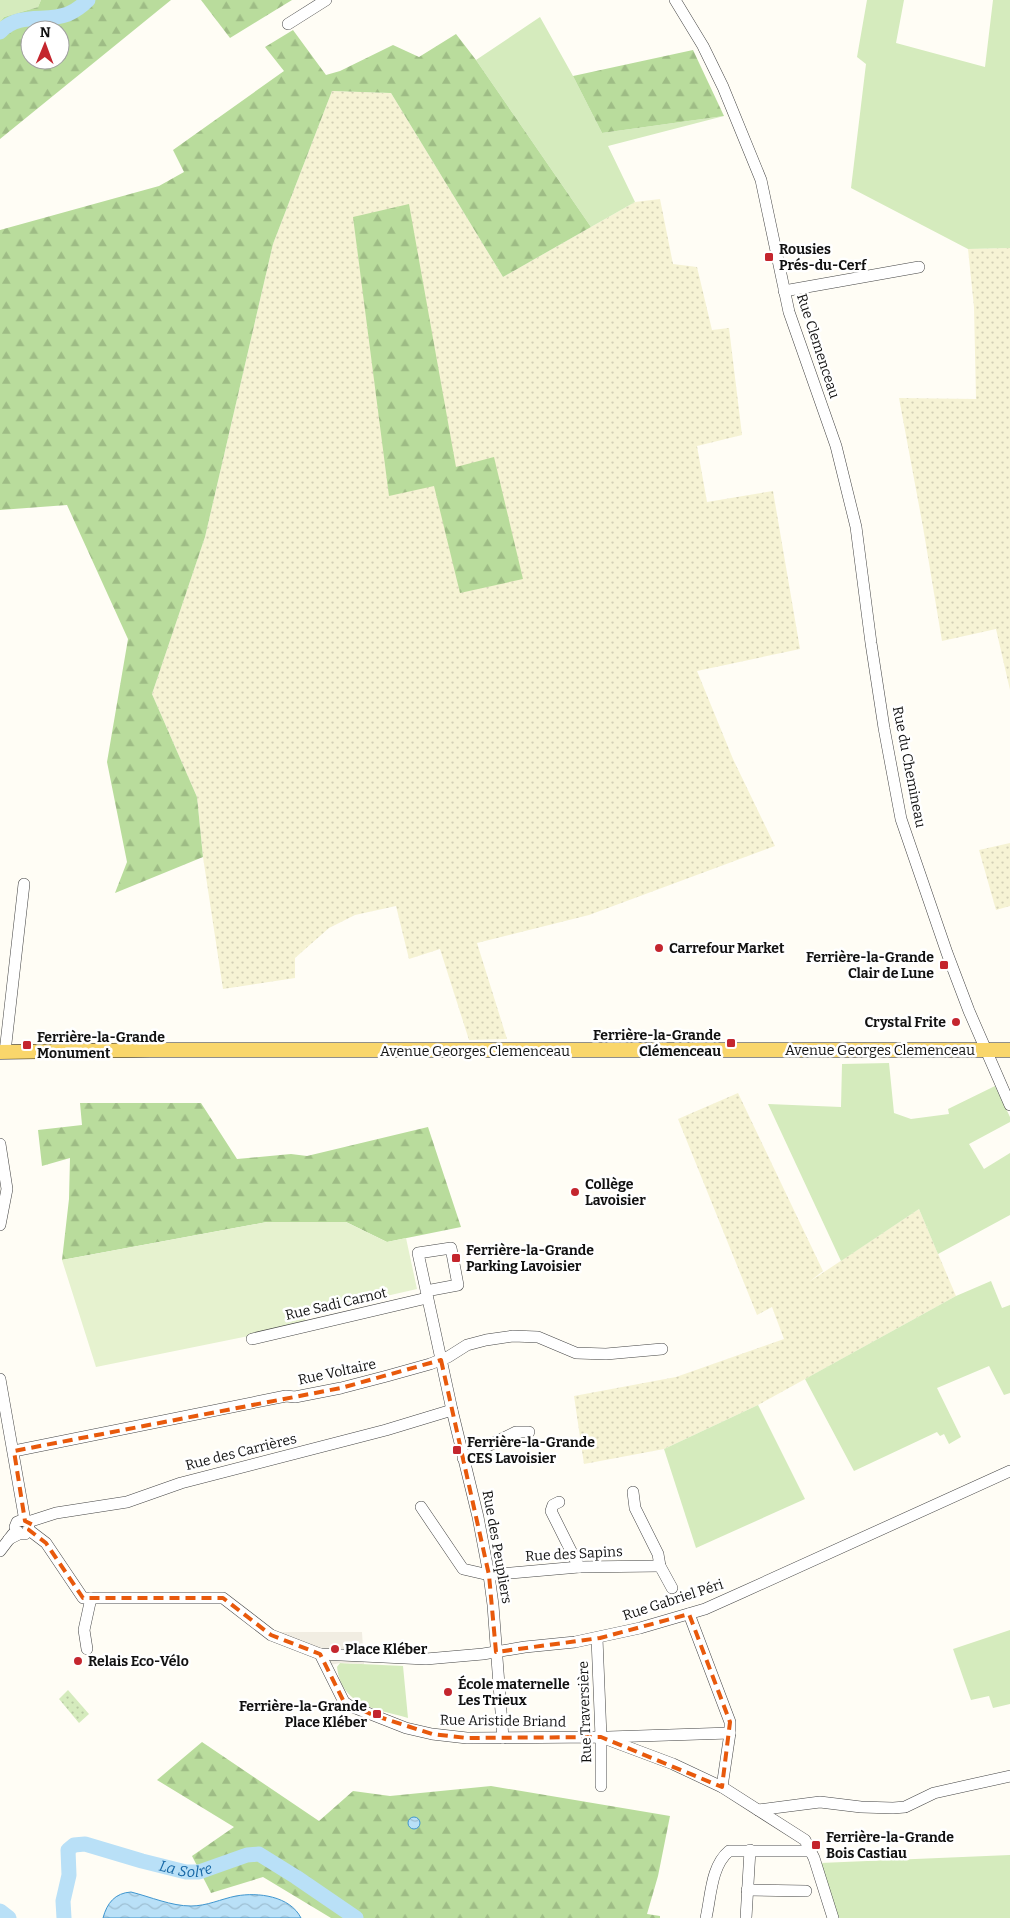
<svg xmlns="http://www.w3.org/2000/svg" width="1010" height="1918" font-family="Bitter,serif">
	<defs>
		<pattern id="farmland-dots" width="8" height="8" patternUnits="userSpaceOnUse" patternTransform="scale(1.25)"><rect width="8" height="8" fill="#f6f3d4"/><path d="M2 2h.1M6 6h.1" fill="none" stroke="#d2cfb5" stroke-width="1.8" stroke-linecap="round"/></pattern>
		<pattern id="forest-firs" width="22" height="20" patternUnits="userSpaceOnUse" patternTransform="scale(1.25)"><rect width="22" height="20" fill="#b9dc9c"/><path d="M5 1l3.5 6h-7zM16 11l3.5 6h-7z" fill="#9ebc85"/></pattern>
		<pattern id="park-dots" width="8" height="8" patternUnits="userSpaceOnUse" patternTransform="scale(1.25)"><rect width="8" height="8" fill="#d5ebbd"/><path d="M2 2h.1M6 6h.1" fill="none" stroke="#b6c8a1" stroke-width="1.8" stroke-linecap="round"/></pattern>
		<pattern id="water-waves" width="16" height="10" patternUnits="userSpaceOnUse" patternTransform="scale(1.25)"><rect width="16" height="10" fill="#b9e0f7"/><path d="M0 5q4-4 8 0t8 0" fill="none" stroke="#9ebfd3"/></pattern>
	</defs>
	<rect width="100%" height="100%" fill="#fffdf5"/>
	<g fill="url(#farmland-dots)">
		<polygon points="332,91 391,93 503,277 635,202 660,199 673,264 697,267 712,330 729,328 742,435 697,446 707,502 773,491 800,649 697,671 733,759 775,846 589,915 477,943 507,1039 469,1040 440,949 409,959 396,906 355,915 329,928 295,958 295,978 223,989 203,857 197,797 152,694 205,537 273,244"/>
		<polygon points="1010,248 1010,690 996,629 942,641 923,527 899,398 976,399 974,307 968,249"/>
		<polygon points="1010,843 1010,906 996,910 979,850"/>
		<polygon points="738,1093 823,1271 809,1282 919,1209 956,1296 758,1405 664,1449 584,1464 574,1396 676,1377 784,1339 772,1307 757,1315 678,1119"/>
	</g>
	<g fill="#d5ebbd">
		<polygon points="0,0 41,0 38,7 4,17 0,22"/>
		<polygon points="867,0 904,0 896,43 985,67 993,0 1010,0 1010,248 968,249 851,188 866,64 857,57"/>
		<polygon points="540,17 573,76 602,133 724,116 608,146 635,202 591,227 476,60"/>
		<polygon points="889,1063 894,1113 911,1119 949,1114 948,1109 995,1086 1010,1117 1010,1122 969,1144 984,1169 1010,1153 1010,1215 938,1254 919,1209 841,1261 768,1104 841,1107 842,1064"/>
		<polygon points="991,1281 1002,1308 1010,1305 1010,1393 1004,1395 989,1366 937,1388 961,1437 949,1444 944,1434 940,1436 937,1432 854,1471 805,1379 956,1296"/>
		<polygon points="758,1405 805,1499 696,1548 664,1449"/>
		<polygon points="1010,1630 1010,1704 993,1708 989,1696 971,1700 953,1649"/>
		<path d="M340 1663 403 1666 408 1718C377 1709 341 1706 337 1667Z"/>
		<polygon points="1010,1855 1010,1918 838,1918 820,1863"/>
	</g>
	<g fill="url(#forest-firs)" fill-rule="evenodd">
		<path d="M41 0H171L0 139V22L4 17 38 7ZM30 30H60V60H30Z"/>
		<polygon points="201,0 292,0 230,38"/>
		<polygon points="293,30 326,75 340,71 393,45 419,57 456,34 476,60 591,227 503,277 391,93 332,91 273,244 205,537 152,694 197,797 203,857 115,893 127,862 107,762 128,639 67,505 0,510 0,230 159,186 184,172 173,150 284,71 265,47"/>
		<polygon points="693,50 724,116 602,133 573,76"/>
		<polygon points="409,204 456,467 494,457 523,579 460,593 434,486 389,496 353,217"/>
		<polygon points="80,1103 201,1103 237,1159 291,1154 307,1156 428,1127 461,1227 387,1242 346,1222 267,1222 62,1260 69,1199 70,1158 42,1166 38,1130 82,1125"/>
		<polygon points="202,1742 319,1821 353,1791 390,1796 491,1786 670,1816 658,1876 647,1914 660,1916 660,1918 331,1918 263,1877 211,1893 192,1856 234,1827 157,1780"/>
	</g>
	<polygon fill="url(#park-dots)" points="68,1690 89,1714 79,1723 59,1699"/>
	<polygon fill="#e6f2cf" points="267,1222 346,1222 387,1242 406,1238 417,1289 303,1315 307,1324 96,1367 62,1260"/>
	<polygon fill="#f1ede2" points="277,1632 362,1632 364,1664 340,1663 326,1666 320,1654"/>
	<g fill="url(#water-waves)" stroke="#3f96cf">
		<circle cx="414" cy="1823" r="6"/>
		<path d="M131 1892C151 1897 171 1906 191 1906 207 1906 221 1899 236 1896 258 1892 290 1896 301 1918H103C107 1903 115 1893 131 1892Z"/>
	</g>
	<g fill="none" stroke-linecap="round" stroke-linejoin="round">
		<g stroke="#b9e0f7" stroke-width="15">
			<path d="M0 32C19 11 46 23 68 14 75 11 83 5 88 0"/>
			<polyline points="0,1911 9,1918"/>
			<path id="s1" d="M64 1918 63 1901 69 1875 68 1850 74 1845 85 1844 142 1861 186 1872H199L247 1855 259 1854 296 1877 356 1918"/>
		</g>
		<g stroke="#444" stroke-width="12">
			<g id="minor">
				<polyline points="675,0 703,46 723,87 761,180 789,312 836,446 856,527 871,643 884,728 901,819 947,953 969,1011 1010,1105"/>
				<polyline points="288,24 326,0"/>
				<polyline points="784,291 919,267"/>
				<polyline points="5,1052 24,884"/>
				<polyline points="0,1144 7,1189 0,1225"/>
				<polyline points="426,1291 458,1285 451,1248 418,1253 452,1410 478,1517 489,1575 493,1605 503,1738"/>
				<polyline points="252,1339 427,1298"/>
				<polyline points="0,1379 25,1521"/>
				<polyline points="14,1451 286,1396 295,1397 341,1388 387,1376 430,1364 448,1357 467,1345 486,1340 513,1336 538,1337 576,1353 606,1354 662,1349"/>
				<polyline points="463,1458 516,1432 529,1432"/>
				<polyline points="633,1492 635,1508 658,1554 660,1566 672,1588"/>
				<polyline points="559,1502 553,1505 551,1511 579,1567"/>
				<polyline points="421,1507 463,1569 489,1575 579,1567 660,1566"/>
				<polyline points="28,1522 56,1513 127,1502 181,1483 386,1430 452,1410"/>
				<polyline points="29,1530 46,1543 83,1598 223,1598 271,1635 320,1654 344,1702 350,1706 406,1728 432,1734 467,1738 601,1737 673,1764 722,1787 805,1840 814,1858 833,1918"/>
				<polyline points="9,1539 19,1534 25,1534 29,1530 28,1522 22,1520 17,1522 15,1527 19,1534"/>
				<polyline points="0,1551 13,1534"/>
				<polyline points="689,1614 730,1722 730,1733 722,1787"/>
				<polyline points="597,1638 601,1737 601,1786"/>
				<polyline points="87,1649 84,1630 91,1598"/>
				<polyline points="320,1654 426,1659 483,1654 525,1647 575,1642 640,1628 705,1609 743,1592 1010,1471"/>
				<polyline points="608,1737 730,1733"/>
				<polyline points="758,1810 820,1802 861,1807 893,1808 905,1807 934,1793 1010,1776"/>
				<polyline points="747,1890 806,1891"/>
				<path d="M706 1918C711 1896 711 1866 729 1851H810"/>
				<polyline points="746,1918 750,1850"/>
			</g>
		</g>
		<g stroke="#222" stroke-width="15">
			<polyline id="major" points="0,1052 149,1050 1010,1050"/>
		</g>
		<use href="#minor" stroke="#fff" stroke-width="11"/>
		<use href="#major" stroke="#f9d66b" stroke-width="14"/>
	</g>
	<path fill="none" stroke="#e8590c" stroke-width="4" stroke-dasharray="10 6" stroke-linejoin="round" d="M441 1360 489 1575 496 1652 600 1638 689 1614 730 1722 722 1787 601 1737 467 1738 432 1734 373 1715 344 1702 320 1654 271 1635 223 1598H83L46 1543 29 1530 33 1525 25 1521 14 1451 341 1388Z"/>
	<g fill="#c4262e" stroke="#fff" stroke-width="2">
		<rect x="764" y="252" width="10" height="10" rx="2.5"/>
		<circle cx="659" cy="948" r="5"/>
		<rect x="939" y="960" width="10" height="10" rx="2.5"/>
		<circle cx="956" cy="1022" r="5"/>
		<rect x="726" y="1038" width="10" height="10" rx="2.5"/>
		<rect x="22" y="1040" width="10" height="10" rx="2.5"/>
		<circle cx="575" cy="1192" r="5"/>
		<rect x="451" y="1253" width="10" height="10" rx="2.5"/>
		<rect x="452" y="1445" width="10" height="10" rx="2.5"/>
		<circle cx="335" cy="1649" r="5"/>
		<circle cx="78" cy="1661" r="5"/>
		<circle cx="448" cy="1692" r="5"/>
		<rect x="372" y="1709" width="10" height="10" rx="2.5"/>
		<rect x="811" y="1840" width="10" height="10" rx="2.5"/>
	</g>
	<g text-anchor="middle" dominant-baseline="central" stroke-width="5" stroke-linejoin="round" paint-order="stroke">
		<g font-size="14" font-weight="bold" fill="#111" stroke="#fff" text-anchor="start">
			<text x="779" y="249">Rousies<tspan x="779" dy="16">Prés-du-Cerf</tspan></text>
			<text x="669" y="948">Carrefour Market</text>
			<text x="934" y="957" text-anchor="end">Ferrière-la-Grande<tspan x="934" dy="16">Clair de Lune</tspan></text>
			<text x="946" y="1022" text-anchor="end">Crystal Frite</text>
			<text x="721" y="1035" text-anchor="end">Ferrière-la-Grande<tspan x="721" dy="16">Clémenceau</tspan></text>
			<text x="37" y="1037">Ferrière-la-Grande<tspan x="37" dy="16">Monument</tspan></text>
			<text x="585" y="1184">Collège<tspan x="585" dy="16">Lavoisier</tspan></text>
			<text x="466" y="1250">Ferrière-la-Grande<tspan x="466" dy="16">Parking Lavoisier</tspan></text>
			<text x="467" y="1442">Ferrière-la-Grande<tspan x="467" dy="16">CES Lavoisier</tspan></text>
			<text x="345" y="1649">Place Kléber</text>
			<text x="88" y="1661">Relais Eco-Vélo</text>
			<text x="458" y="1684">École maternelle<tspan x="458" dy="16">Les Trieux</tspan></text>
			<text x="367" y="1706" text-anchor="end">Ferrière-la-Grande<tspan x="367" dy="16">Place Kléber</tspan></text>
			<text x="826" y="1837">Ferrière-la-Grande<tspan x="826" dy="16">Bois Castiau</tspan></text>
		</g>
		<g font-size="14" fill="#111" stroke="#fff">
			<text transform="translate(818 346) rotate(72)">Rue Clemenceau</text>
			<text transform="translate(909 767) rotate(79)">Rue du Chemineau</text>
			<text x="880" y="1050">Avenue Georges Clemenceau</text>
			<text x="475" y="1051">Avenue Georges Clemenceau</text>
			<text transform="translate(336 1304) rotate(-13)">Rue Sadi Carnot</text>
			<text transform="translate(337 1372) rotate(-12)">Rue Voltaire</text>
			<text transform="translate(241 1452) rotate(-14)">Rue des Carrières</text>
			<text transform="translate(497 1547) rotate(80)">Rue des Peupliers</text>
			<text transform="translate(574 1554) rotate(-3)">Rue des Sapins</text>
			<text transform="translate(673 1600) rotate(-18)">Rue Gabriel Péri</text>
			<text transform="translate(585 1712) rotate(-92)">Rue Traversière</text>
			<text transform="translate(503 1721) rotate(1)">Rue Aristide Briand</text>
		</g>
		<g font-size="15" font-style="italic" fill="#1768a6" stroke="#fff">
			<text stroke="none"><textPath href="#s1" startOffset="192">La Solre</textPath></text>
		</g>
	</g>
	<g transform="translate(45 45) rotate(1)"><circle r="24" fill="#ffffff" stroke="#a0a0a0"/>
	<path d="M0-4L9 19L0 12L-9 19Z" fill="#c4262e"/>
	<text y="-8" font-size="14" font-weight="bold" text-anchor="middle" fill="#111111">N</text>
	</g>
</svg>
